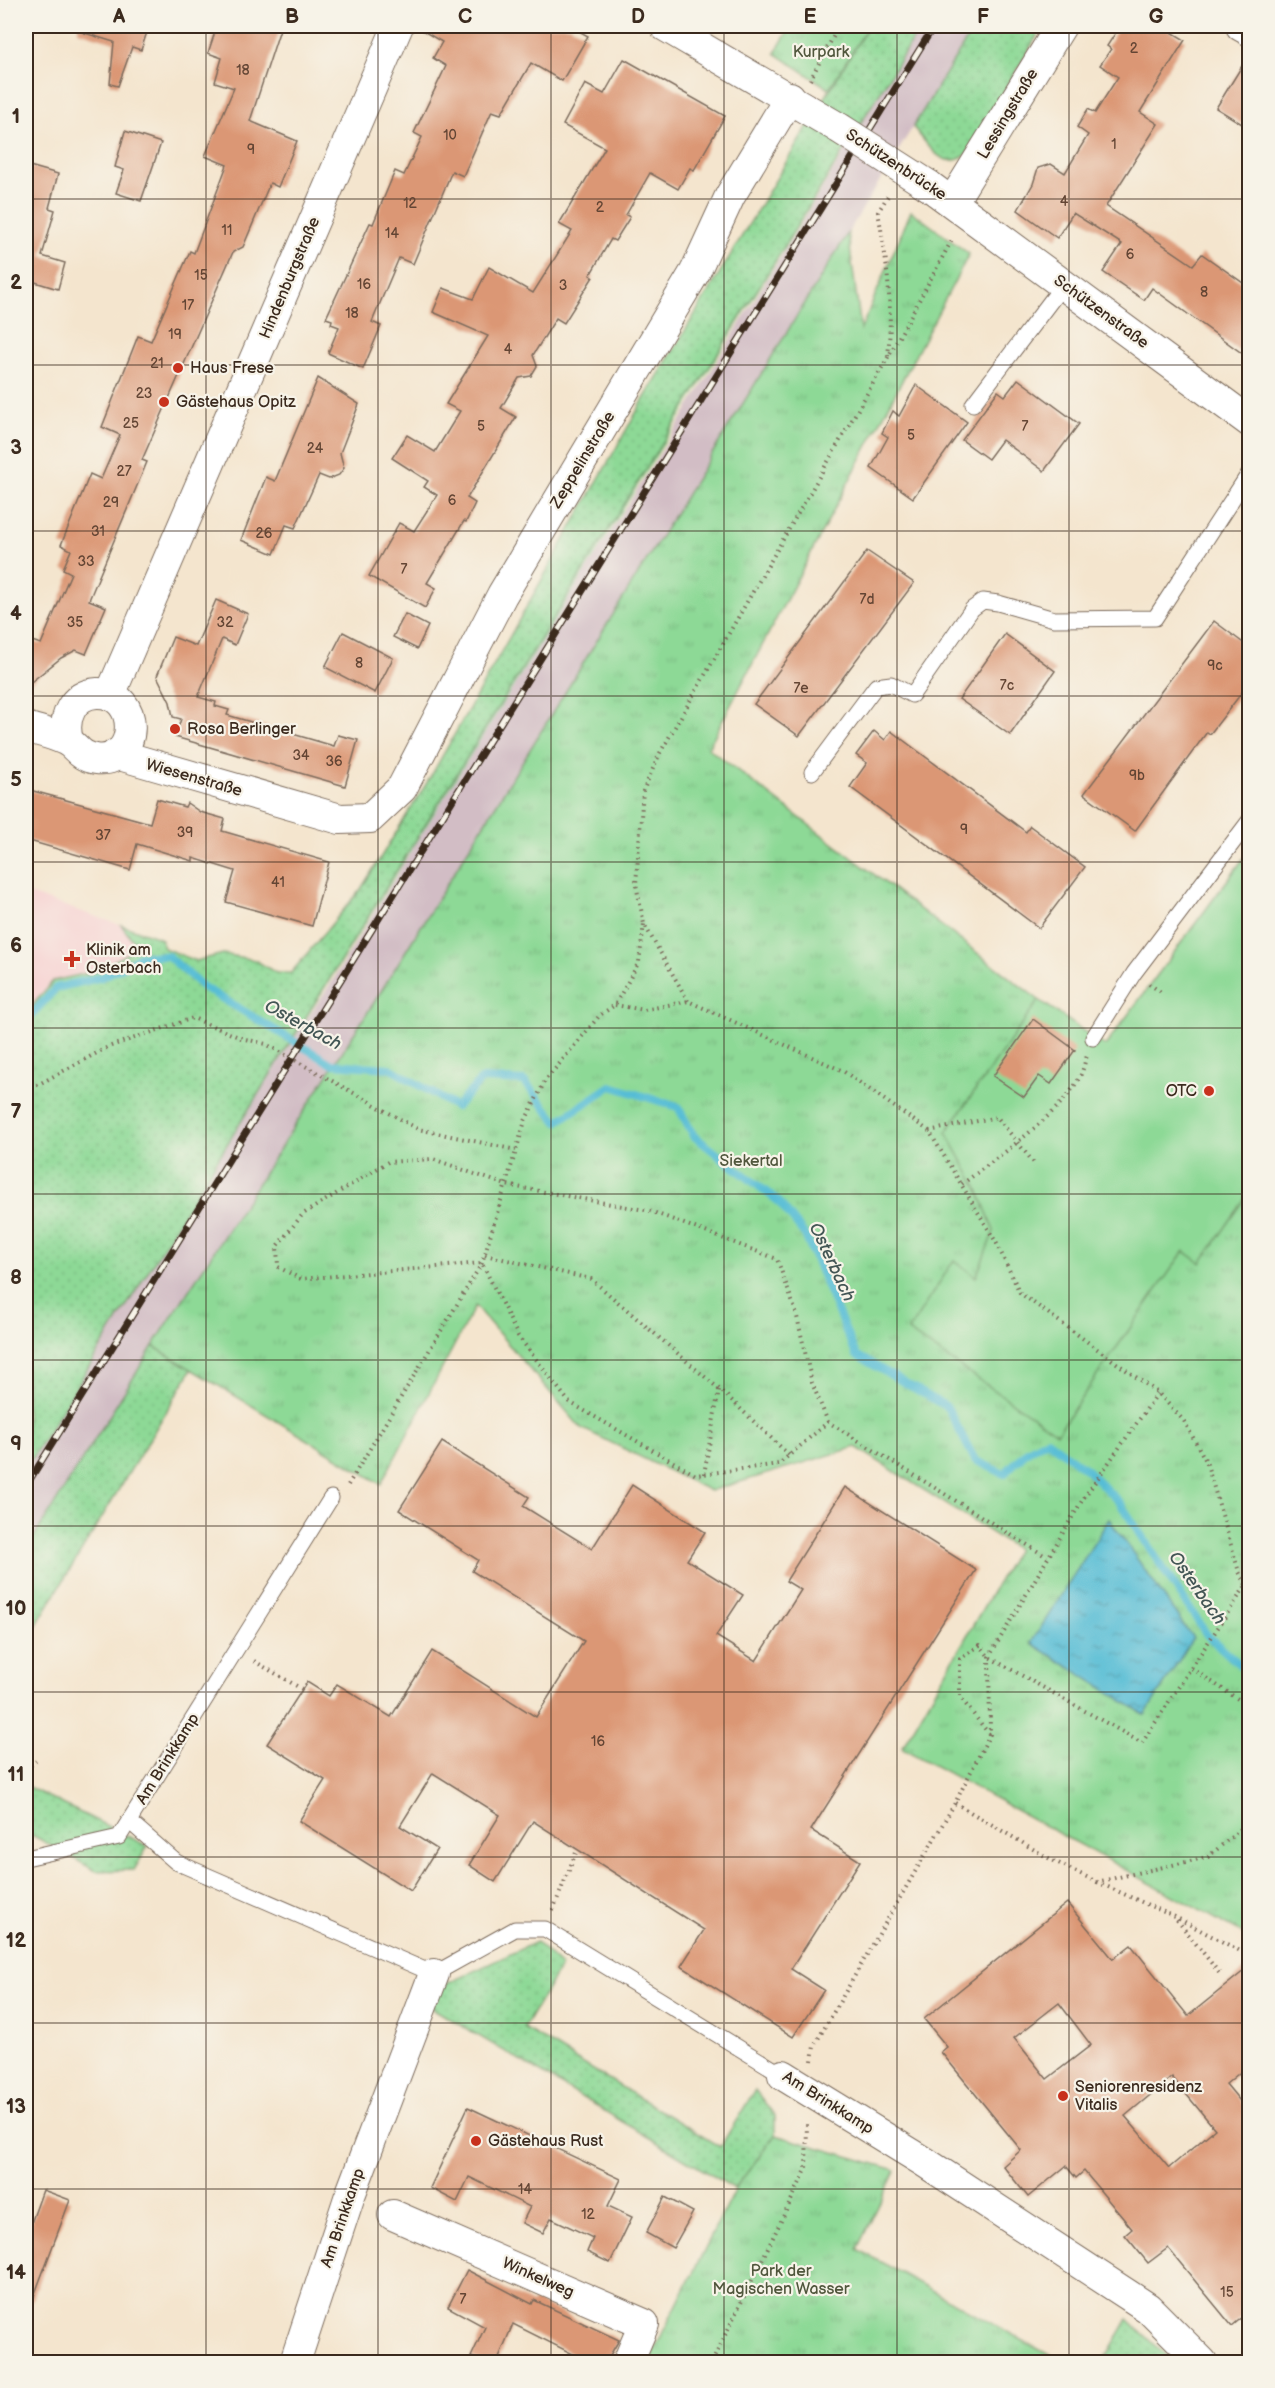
<svg xmlns="http://www.w3.org/2000/svg" width="1275" height="2388" font-family="'Balsamiq Sans',sans-serif">
	<defs>
		<pattern id="grass-dots" width="8" height="8" patternUnits="userSpaceOnUse" patternTransform="scale(1.5)"><rect width="8" height="8" fill="#8dd996"/><path d="M2 2h.1M6 6h.1" fill="none" stroke="#7bba81" stroke-width="1.8" stroke-linecap="round"/></pattern>
		<pattern id="park-tufts" width="24" height="20" patternUnits="userSpaceOnUse" patternTransform="scale(1.5)"><rect width="24" height="20" fill="#8dd996"/><path d="M3 7l-1-3M5 7V3M7 7l1-3M15 17l-1-3M17 17v-4M19 17l1-3" fill="none" stroke="#7bba81"/></pattern>
		<pattern id="water-ripples" width="26" height="14" patternUnits="userSpaceOnUse" patternTransform="scale(1.5)"><rect width="26" height="14" fill="#57bdd5"/><path d="M2 4q2-2 4 0t4 0M15 11q2-2 4 0t4 0" fill="none" stroke="#499aac"/></pattern>
	</defs>
	<rect width="100%" height="100%" fill="#f7f3e8"/>
	<filter id="ink" filterUnits="userSpaceOnUse"><feTurbulence type="fractalNoise" baseFrequency=".0167" numOctaves="2"/><feDisplacementMap in="SourceGraphic" scale="12" xChannelSelector="R" yChannelSelector="G"/><feConvolveMatrix kernelMatrix="1 2 1 2 8 2 1 2 1" color-interpolation-filters="sRGB"/></filter>
	<filter id="wash" filterUnits="userSpaceOnUse"><feTurbulence type="fractalNoise" baseFrequency=".008" numOctaves="4" result="noise"/><feDisplacementMap in="SourceGraphic" scale="24" xChannelSelector="R" yChannelSelector="G"/><feGaussianBlur stdDeviation="1.35" result="paint"/><feColorMatrix in="noise" values="0 0 0 0 0 0 0 0 0 0 0 0 0 0 0 0 0 1.4 0 .05"/><feComposite in="paint" operator="in"/></filter>
	<g filter="url(#wash)">
		<rect width="100%" height="100%" fill="#f4e5ce"/>
		<polygon fill="#f7cfd0" points="26,893 121,925 139,947 97,971 53,981 26,1013"/>
		<polygon fill="#d2bdc5" points="921,26 975,26 375,1001 26,1550 26,1468 281,1057 331,983 491,719 678,425"/>
		<g fill="url(#grass-dots)" stroke="#64825a" stroke-width="1.5">
			<path d="M868 26H921C626 509 325 988 26 1468V1013L53 981 97 971 138 947 121 925 160 938 164 948 196 961 223 954 255 960 276 973H291L361 889 431 776 641 404Z"/>
			<path d="M975 26H1043L967 154C943 174 928 144 913 127Z"/>
			<polygon points="153,1346 192,1369 26,1642 26,1550"/>
			<polygon points="26,1786 148,1846 134,1870 96,1871 34,1836 26,1837"/>
			<polygon points="536,1942 561,1966 524,2028 720,2147 755,2090 775,2116 775,2135 735,2189 427,2005 429,1992"/>
			<polygon points="1128,2319 1173,2362 1103,2362"/>
		</g>
		<g fill="url(#park-tufts)" stroke="#64825a" stroke-width="1.5">
			<polygon points="791,26 868,26 829,89 775,53"/>
			<polygon points="911,211 969,254 708,748 1039,1000 1105,1046 1249,851 1249,1937 902,1748 1017,1549 856,1447 710,1491 581,1428 475,1306 381,1484 153,1346 375,1001 848,233 861,329"/>
			<polygon points="775,2135 896,2170 857,2249 1062,2362 648,2362 735,2189"/>
		</g>
		<polygon fill="#8dd996" stroke="#64825a" stroke-width="1.5" points="1249,851 1249,1193 1201,1263 1184,1251 1057,1433 908,1331 954,1260 976,1277 994,1231 977,1187 946,1132 1039,1000 1105,1046"/>
		<polygon fill="url(#water-ripples)" stroke="#49747a" stroke-width="1.5" points="1109,1519 1193,1638 1145,1715 1031,1643"/>
		<g fill="none" stroke-linecap="round" stroke-linejoin="round">
			<polyline stroke="#57bdd5" stroke-width="8" points="26,1021 56,988 102,977 125,966 140,956 168,956 203,987 332,1064 390,1068 456,1107 482,1079 524,1081 557,1122 611,1086 678,1107 694,1136 778,1201 805,1235 856,1355 947,1407 975,1460 1004,1474 1027,1451 1047,1440 1088,1471 1120,1503 1207,1635 1250,1674"/>
		</g>
		<g id="blocks">
			<g fill="#db9775" fill-rule="evenodd">
				<polygon points="78,26 149,26 141,50 132,47 118,86 110,84 114,42 78,31"/>
				<polygon points="217,26 281,26 250,121 297,141 278,187 270,183 243,247 233,252 142,460 147,462 89,600 106,607 86,654 76,650 61,658 26,686 26,639 41,644 71,573 63,569 71,550 61,545 90,474 101,479 120,435 102,427 138,336 151,341 190,251 194,253 227,165 205,156 234,88 215,82 222,58 208,53"/>
				<polygon points="415,26 570,26 588,36 562,81 531,63 501,114 492,111 463,176 452,171 413,264 399,258 372,322 381,326 363,369 328,353 339,327 331,324 332,320 326,318 370,223 373,224 395,171 404,175 422,137 414,133 446,66 433,58 442,42"/>
				<polygon points="1120,26 1162,26 1185,40 1140,112 1158,124 1106,206 1193,265 1202,254 1250,288 1250,359 1152,288 1144,300 1103,272 1122,244 1073,213 1057,238 1018,210 1033,184 1038,168 1051,164 1065,173 1088,135 1077,127 1088,109 1095,113 1118,77 1100,65 1111,49 1107,46"/>
				<polygon points="1250,53 1250,129 1216,108"/>
				<polygon points="624,59 725,116 694,170 690,168 678,189 650,173 626,215 630,217 615,241 611,239 590,275 593,277 564,323 556,318 533,355 537,366 531,376 519,378 501,408 516,417 467,498 475,503 466,522 464,521 427,583 436,588 425,608 369,576 399,523 414,531 437,495 424,487 428,481 392,458 407,435 435,452 460,411 446,404 488,336 433,312 443,288 473,299 489,267 533,293 572,231 559,224 605,148 563,125 585,84 604,94"/>
				<polygon points="125,131 161,143 141,201 116,193 124,170 115,167"/>
				<polygon points="26,165 58,174 49,208 55,210 42,256 65,263 58,289 35,282 32,292 26,291"/>
				<polygon points="318,378 359,404 340,453 344,468 339,475 329,479 319,475 295,528 286,525 274,554 241,540 266,477 275,481"/>
				<polygon points="1018,379 1079,424 1044,471 1002,440 988,459 962,440 998,391 1005,396"/>
				<polygon points="916,385 967,422 913,498 871,468 888,437 882,433 893,411 899,416"/>
				<polygon points="867,551 914,583 799,736 754,704"/>
				<polygon points="216,600 248,614 235,645 222,639 198,697 216,702 215,706 229,710 227,715 334,746 338,735 358,740 345,786 175,737 181,719 173,717 170,702 157,676 173,637 196,646"/>
				<polygon points="405,614 428,626 417,649 393,637"/>
				<polygon points="1214,621 1250,648 1250,682 1210,734 1207,732 1135,831 1084,794"/>
				<polygon points="343,632 393,658 375,693 325,667"/>
				<polygon points="1005,634 1055,671 1010,735 959,699"/>
				<polygon points="874,731 885,740 891,731 1026,832 1030,826 1085,867 1039,928 850,787 867,763 856,755"/>
				<polygon points="26,789 150,823 157,799 185,807 187,803 200,812 225,819 222,831 329,862 312,926 226,902 235,871 193,858 193,861 137,844 130,870 26,840"/>
				<polygon points="1033,1019 1075,1050 1051,1084 1039,1076 1024,1097 993,1076"/>
				<polygon points="442,1442 529,1497 523,1506 592,1549 632,1485 705,1532 687,1560 743,1595 716,1636 756,1661 801,1590 786,1581 845,1487 976,1570 811,1830 860,1861 791,1969 824,1990 793,2037 681,1966 704,1930 533,1821 495,1882 469,1865 500,1815 433,1773 400,1826 437,1849 411,1891 299,1821 325,1780 267,1744 307,1682 329,1696 337,1684 391,1717 432,1651 536,1717 584,1641 472,1571 478,1560 399,1510"/>
				<path d="M1067 1903 1113 1959 1131 1945 1188 2016 1250 1966V2064L1226 2084 1250 2113V2311L1232 2326 1168 2248 1148 2263 1125 2235 1132 2229 1084 2171 1076 2178 1066 2166 1028 2197 1003 2166 1021 2150 941 2052 947 2047 924 2019ZM1059 2003 1091 2045 1047 2079 1014 2038ZM1172 2077 1215 2129 1169 2168 1125 2116Z"/>
				<polygon points="468,2107 621,2179 608,2206 632,2217 610,2263 587,2252 593,2238 551,2218 543,2233 522,2223 530,2207 469,2177 457,2202 430,2188"/>
				<polygon points="43,2190 70,2200 28,2312 26,2312 26,2237"/>
				<polygon points="665,2197 693,2212 673,2248 646,2233"/>
				<polygon points="467,2270 532,2304 534,2300 619,2340 606,2362 568,2362 573,2354 513,2324 497,2362 484,2362 471,2357 485,2327 448,2307"/>
			</g>
		</g>
	</g>
	<g filter="url(#ink)">
		<use href="#blocks" fill-opacity="0" stroke="#7c6b5c" stroke-width="1.5"/>
		<g fill="none" stroke-linecap="round" stroke-linejoin="round">
			<g stroke="#7c6b5c" stroke-width="17">
				<g id="service">
					<polyline points="973,404 1063,285"/>
					<polyline points="812,772 876,686 891,684 912,695 972,609 983,601 998,603 1054,619 1155,618 1250,472"/>
					<polyline points="1093,1038 1134,973 1250,820"/>
					<polyline points="129,1821 176,1862 434,1974 515,1929 545,1929 783,2075"/>
					<polyline points="26,1858 119,1837 331,1498"/>
				</g>
			</g>
			<g stroke="#7c6b5c" stroke-width="32">
				<g id="minor">
					<polyline points="665,26 839,128"/>
					<polyline points="1241,26 1250,31"/>
					<polyline points="928,185 1250,422"/>
					<polyline points="953,201 1061,26"/>
					<polyline points="110,695 398,26"/>
					<path d="M26 727C38 731 53 734 65 740 78 746 77 756 96 759 140 765 142 692 97 693 72 694 62 719 68 740"/>
					<polyline points="116,754 340,819 370,818 402,788 502,595 695,272 730,196 790,97"/>
					<polyline points="783,2075 923,2161 1148,2308 1202,2362"/>
					<polyline points="393,2215 644,2324 628,2362"/>
					<polyline points="295,2362 349,2198 434,1974"/>
				</g>
			</g>
			<g stroke="#7c6b5c" stroke-width="4" stroke-dasharray="1.5 4.5" stroke-linecap="butt">
				<polyline points="810,80 839,26"/>
				<path d="M888 356C893 306 887 261 878 212L889 194"/>
				<polyline points="1149,984 1161,992"/>
				<polyline points="688,1001 644,924 636,884 643,791 660,753 887,359 953,238"/>
				<polyline points="615,1005 644,1010 688,1001 843,1071 929,1131 996,1242 1020,1293 1158,1393 1184,1421 1206,1461 1239,1572 1250,1592"/>
				<polyline points="26,1091 108,1047 193,1018 241,1038 266,1044 418,1129 516,1150"/>
				<polyline points="929,1131 997,1117 1034,1163"/>
				<path d="M962 1184C993 1161 1063 1112 1079 1078 1083 1072 1084 1063 1087 1056"/>
				<polyline points="485,1255 591,1279 726,1395 789,1455"/>
				<polyline points="828,1422 812,1383 796,1312 777,1259 650,1211 506,1185 433,1159 388,1162 303,1214 277,1246 278,1267 301,1279 482,1263 518,1336 569,1402 696,1475 779,1464 828,1422 1047,1557"/>
				<polyline points="704,1474 719,1390"/>
				<polyline points="348,1485 482,1263 525,1121 545,1081 600,1015 615,1005 639,962 644,924"/>
				<polyline points="254,1661 302,1689"/>
				<polyline points="1191,1668 1245,1587"/>
				<polyline points="989,1734 960,1697 960,1659 980,1645 989,1657 1142,1743 1191,1668 1250,1707"/>
				<polyline points="26,1769 36,1761"/>
				<polyline points="955,1803 1050,1859 1097,1882 1208,1857 1250,1821"/>
				<polyline points="1097,1882 1175,1917 1250,1956"/>
				<polyline points="553,1910 577,1850"/>
				<polyline points="1177,1920 1220,1974"/>
				<polyline points="812,2061 814,2046 955,1803 990,1734 989,1657 1083,1499 1158,1393"/>
				<polyline points="712,2362 806,2170 807,2123"/>
			</g>
			<use href="#service" stroke="#fff" stroke-width="15"/>
			<use href="#minor" stroke="#fff" stroke-width="30"/>
			<g stroke="#3b2a1e" stroke-width="7">
				<polyline id="rail" points="26,1486 934,26"/>
			</g>
			<use href="#rail" stroke="#f7f3e8" stroke-width="4.5" stroke-dasharray="14" stroke-linecap="butt"/>
			<g stroke="#7c6b5c" stroke-width="32" stroke-linecap="butt">
				<polyline id="minor-bridge" points="839,128 928,185"/>
			</g>
			<use href="#minor-bridge" stroke="#fff" stroke-width="30"/>
		</g>
	</g>
	<path fill="none" stroke="#3b2a1e" stroke-width="1.5" stroke-opacity="0.55" d="M206 26V2362M378 26V2362M551 26V2362M724 26V2362M897 26V2362M1069 26V2362M26 199H1250M26 365H1250M26 531H1250M26 696H1250M26 862H1250M26 1028H1250M26 1194H1250M26 1360H1250M26 1526H1250M26 1692H1250M26 1857H1250M26 2023H1250M26 2189H1250"/>
	<g fill="#c8321e" stroke="#f7f3e8" stroke-width="2">
		<circle cx="178" cy="368" r="6"/>
		<circle cx="164" cy="402" r="6"/>
		<circle cx="175" cy="729" r="6"/>
		<path d="M69 950h6v6h6v6h-6v6h-6v-6h-6v-6h6z"/>
		<circle cx="1209" cy="1091" r="6"/>
		<circle cx="1063" cy="2096" r="6"/>
		<circle cx="476" cy="2141" r="6"/>
	</g>
	<g text-anchor="middle" dominant-baseline="central" stroke-width="4.5" stroke-linejoin="round" paint-order="stroke">
		<g font-size="14" fill="#634534">
			<text x="1134" y="48">2</text>
			<text x="243" y="70">18</text>
			<text x="450" y="135">10</text>
			<text x="1114" y="144">1</text>
			<text x="251" y="149">9</text>
			<text x="1064" y="201">4</text>
			<text x="410" y="203">12</text>
			<text x="600" y="207">2</text>
			<text x="227" y="230">11</text>
			<text x="392" y="233">14</text>
			<text x="1130" y="254">6</text>
			<text x="201" y="275">15</text>
			<text x="364" y="284">16</text>
			<text x="563" y="285">3</text>
			<text x="1204" y="292">8</text>
			<text x="188" y="305">17</text>
			<text x="352" y="313">18</text>
			<text x="175" y="334">19</text>
			<text x="508" y="349">4</text>
			<text x="157" y="363">21</text>
			<text x="144" y="393">23</text>
			<text x="131" y="423">25</text>
			<text x="481" y="426">5</text>
			<text x="1025" y="426">7</text>
			<text x="911" y="435">5</text>
			<text x="315" y="448">24</text>
			<text x="124" y="471">27</text>
			<text x="452" y="500">6</text>
			<text x="111" y="502">29</text>
			<text x="98" y="531">31</text>
			<text x="264" y="533">26</text>
			<text x="86" y="561">33</text>
			<text x="404" y="569">7</text>
			<text x="867" y="599">7d</text>
			<text x="75" y="622">35</text>
			<text x="225" y="622">32</text>
			<text x="359" y="663">8</text>
			<text x="1215" y="665">9c</text>
			<text x="1007" y="685">7c</text>
			<text x="801" y="688">7e</text>
			<text x="301" y="755">34</text>
			<text x="334" y="761">36</text>
			<text x="1137" y="775">9b</text>
			<text x="964" y="829">9</text>
			<text x="185" y="832">39</text>
			<text x="103" y="835">37</text>
			<text x="278" y="882">41</text>
			<text x="598" y="1741">16</text>
			<text x="525" y="2189">14</text>
			<text x="588" y="2214">12</text>
			<text x="1227" y="2292">15</text>
			<text x="463" y="2299">7</text>
		</g>
		<g font-size="16" fill="#50563c" stroke="#f7f3e8">
			<text x="821" y="52">Kurpark</text>
			<text x="751" y="1161">Siekertal</text>
			<text x="781" y="2271">Park der<tspan x="781" dy="18">Magischen Wasser</tspan></text>
		</g>
		<g font-size="16" fill="#3b2a1e" stroke="#f7f3e8">
			<text transform="translate(1008 114) rotate(-59)">Lessingstraße</text>
			<text transform="translate(896 165) rotate(33)">Schützenbrücke</text>
			<text transform="translate(290 278) rotate(-67)">Hindenburgstraße</text>
			<text transform="translate(1101 312) rotate(36)">Schützenstraße</text>
			<text transform="translate(583 460) rotate(-59)">Zeppelinstraße</text>
			<text transform="translate(194 778) rotate(16)">Wiesenstraße</text>
			<text transform="translate(168 1759) rotate(-58)">Am Brinkkamp</text>
			<text transform="translate(828 2103) rotate(32)">Am Brinkkamp</text>
			<text transform="translate(343 2218) rotate(-71)">Am Brinkkamp</text>
			<text transform="translate(538 2278) rotate(24)">Winkelweg</text>
		</g>
		<g font-size="16" fill="#3b2a1e" stroke="#f7f3e8" text-anchor="start">
			<text x="190" y="368">Haus Frese</text>
			<text x="176" y="402">Gästehaus Opitz</text>
			<text x="187" y="729">Rosa Berlinger</text>
			<text x="86" y="950">Klinik am<tspan x="86" dy="18">Osterbach</tspan></text>
			<text x="1197" y="1091" text-anchor="end">OTC</text>
			<text x="1075" y="2087">Seniorenresidenz<tspan x="1075" dy="18">Vitalis</tspan></text>
			<text x="488" y="2141">Gästehaus Rust</text>
		</g>
		<g font-size="18" font-style="italic" fill="#435655" stroke="#f7f3e8">
			<text transform="translate(303 1025) rotate(29)">Osterbach</text>
			<text transform="translate(832 1262) rotate(65)">Osterbach</text>
			<text transform="translate(1197 1588) rotate(55)">Osterbach</text>
		</g>
	</g>
	<rect width="1275" height="2388" fill="none" stroke="#f7f3e8" stroke-width="66"/>
	<rect x="33" y="33" width="1209" height="2322" fill="none" stroke="#3b2a1e" stroke-width="2"/>
	<g font-size="20" text-anchor="middle" font-weight="bold" fill="#3b2a1e">
		<text x="119" y="23">A</text>
		<text x="292" y="23">B</text>
		<text x="465" y="23">C</text>
		<text x="638" y="23">D</text>
		<text x="810" y="23">E</text>
		<text x="983" y="23">F</text>
		<text x="1156" y="23">G</text>
		<text x="16" y="123">1</text>
		<text x="16" y="289">2</text>
		<text x="16" y="454">3</text>
		<text x="16" y="620">4</text>
		<text x="16" y="786">5</text>
		<text x="16" y="952">6</text>
		<text x="16" y="1118">7</text>
		<text x="16" y="1284">8</text>
		<text x="16" y="1450">9</text>
		<text x="16" y="1615">10</text>
		<text x="16" y="1781">11</text>
		<text x="16" y="1947">12</text>
		<text x="16" y="2113">13</text>
		<text x="16" y="2279">14</text>
	</g>
</svg>
